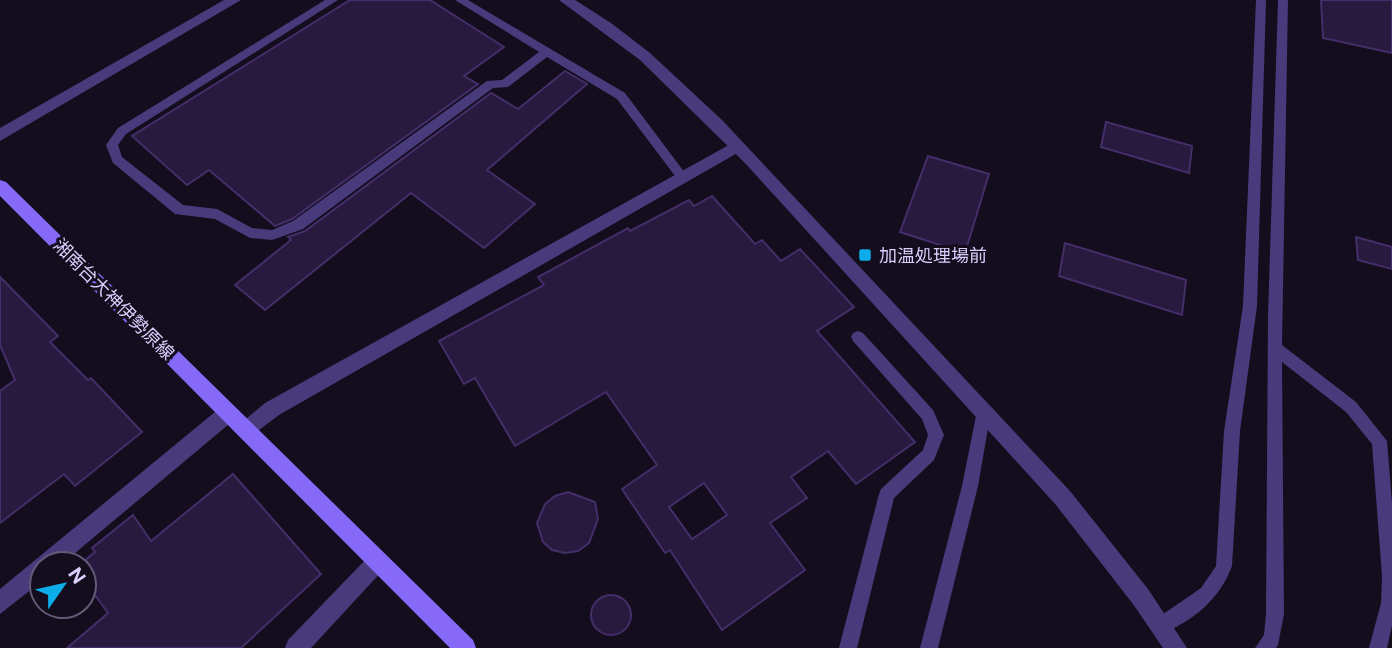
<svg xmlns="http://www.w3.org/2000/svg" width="1392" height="648" font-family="'Public Sans','Noto Sans JP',sans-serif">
	<rect width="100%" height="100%" fill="#130d1e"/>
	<g fill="#281a3e" stroke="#442e69" stroke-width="2" fill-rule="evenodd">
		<polygon points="350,0 430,0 504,47 464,76 478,84 292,219 275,226 209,170 187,185 132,136"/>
		<polygon points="1321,0 1392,0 1392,53 1323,38"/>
		<polygon points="565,71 587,84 487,170 535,204 484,248 411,193 265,310 235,285 291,240 288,237 305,231 491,93 518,109"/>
		<polygon points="1106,122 1192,146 1189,173 1101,147"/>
		<polygon points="928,156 989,174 965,253 900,232"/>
		<path d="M712 196 755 244 762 240 781 261 800 249 854 307 817 331 915 442 856 484 828 451 791 477 807 498 770 523 805 570 722 630 670 550 665 553 622 489 657 465 606 392 515 446 475 378 464 384 439 341 544 285 538 277 628 228 630 231 689 200 694 206ZM704 483 727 515 692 539 669 507Z"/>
		<polygon points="1356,237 1392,247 1392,269 1358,260"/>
		<polygon points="1065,243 1186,280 1182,315 1059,276"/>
		<polygon points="0,277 58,336 50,342 88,380 91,378 142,432 75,486 64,474 0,523 0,391 15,380 0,345"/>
		<polygon points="233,474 321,574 241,648 67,648 108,613 84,580 84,561 95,552 92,548 133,515 151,541"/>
		<polygon points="568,492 595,502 598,519 589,543 578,551 565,553 552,550 543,542 537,523 545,504 555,496"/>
		<circle cx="611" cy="615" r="20"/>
	</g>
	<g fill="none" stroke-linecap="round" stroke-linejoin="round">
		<g fill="#483b7b" fill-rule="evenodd">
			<polygon points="325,0 338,0 126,134 118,145 122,157 183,205 217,209 252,228 272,230 293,221 487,81 502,80 539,52 455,0 468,0 625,93 688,177 682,182 678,180 617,99 547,57 508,87 493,88 303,229 272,240 250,238 215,219 175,214 113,163 106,145 118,128"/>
			<path d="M1256 0H1266L1257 306 1240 431 1232 566C1220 599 1194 620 1162 634L1156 631 1153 625 1156 619 1201 588 1216 566 1224 431 1243 306Z"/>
			<polygon points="1278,0 1288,0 1282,345 1356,402 1387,441 1392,503 1392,626 1387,648 1369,648 1381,603 1382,576 1372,444 1346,412 1282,362 1284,614 1278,645 1276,648 1255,648 1264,635 1266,614 1268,316"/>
			<polygon points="858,331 863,333 933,410 944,435 934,460 894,498 857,648 839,648 879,494 881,489 923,450 928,435 922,419 853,341 851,337 853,333"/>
			<polygon points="984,404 989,406 991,411 978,486 938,648 920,648 962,486 977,411 979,406"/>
		</g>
		<g fill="#483b7b" fill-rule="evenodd">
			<polygon points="736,141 741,143 744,147 741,151 279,415 247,439 240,436 238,430 240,424 265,403"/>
			<polygon points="228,404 235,407 237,413 235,419 62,564 42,564 42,581 0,614 0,589 221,407"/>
		</g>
		<g fill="#483b7b" fill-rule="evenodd">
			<polygon points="224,0 241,0 0,141 0,128"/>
			<polygon points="559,0 575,0 611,23 650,53 722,120 1070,491 1148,589 1187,648 1163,648 1133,604 1056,505 745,163 640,60"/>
			<polygon points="377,552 384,555 387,562 384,569 311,648 285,648 288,640 370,555"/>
		</g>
		<polygon fill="#8669f7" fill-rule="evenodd" points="0,180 6,182 473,640 476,648 450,648 0,196"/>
	</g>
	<rect fill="#0cade9" stroke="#130d1e" stroke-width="2.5" x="858" y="248" width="14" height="14" rx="3.5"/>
	<g text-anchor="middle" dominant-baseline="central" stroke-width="6" stroke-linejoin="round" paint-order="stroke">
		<g font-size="18" fill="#dbcdfc" stroke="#130d1e" text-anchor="start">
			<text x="879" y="255">加温処理場前</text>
		</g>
		<g font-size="18" fill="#dbcdfc" stroke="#130d1e">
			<text transform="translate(114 299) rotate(45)">湘南台大神伊勢原線</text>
		</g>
	</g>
	<g transform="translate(63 585) rotate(56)"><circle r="33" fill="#130d1e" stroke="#635a77" stroke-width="2"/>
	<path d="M0-5L12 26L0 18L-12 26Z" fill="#0cade9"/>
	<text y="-10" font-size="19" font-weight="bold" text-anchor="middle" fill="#dbcdfc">N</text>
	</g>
</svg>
